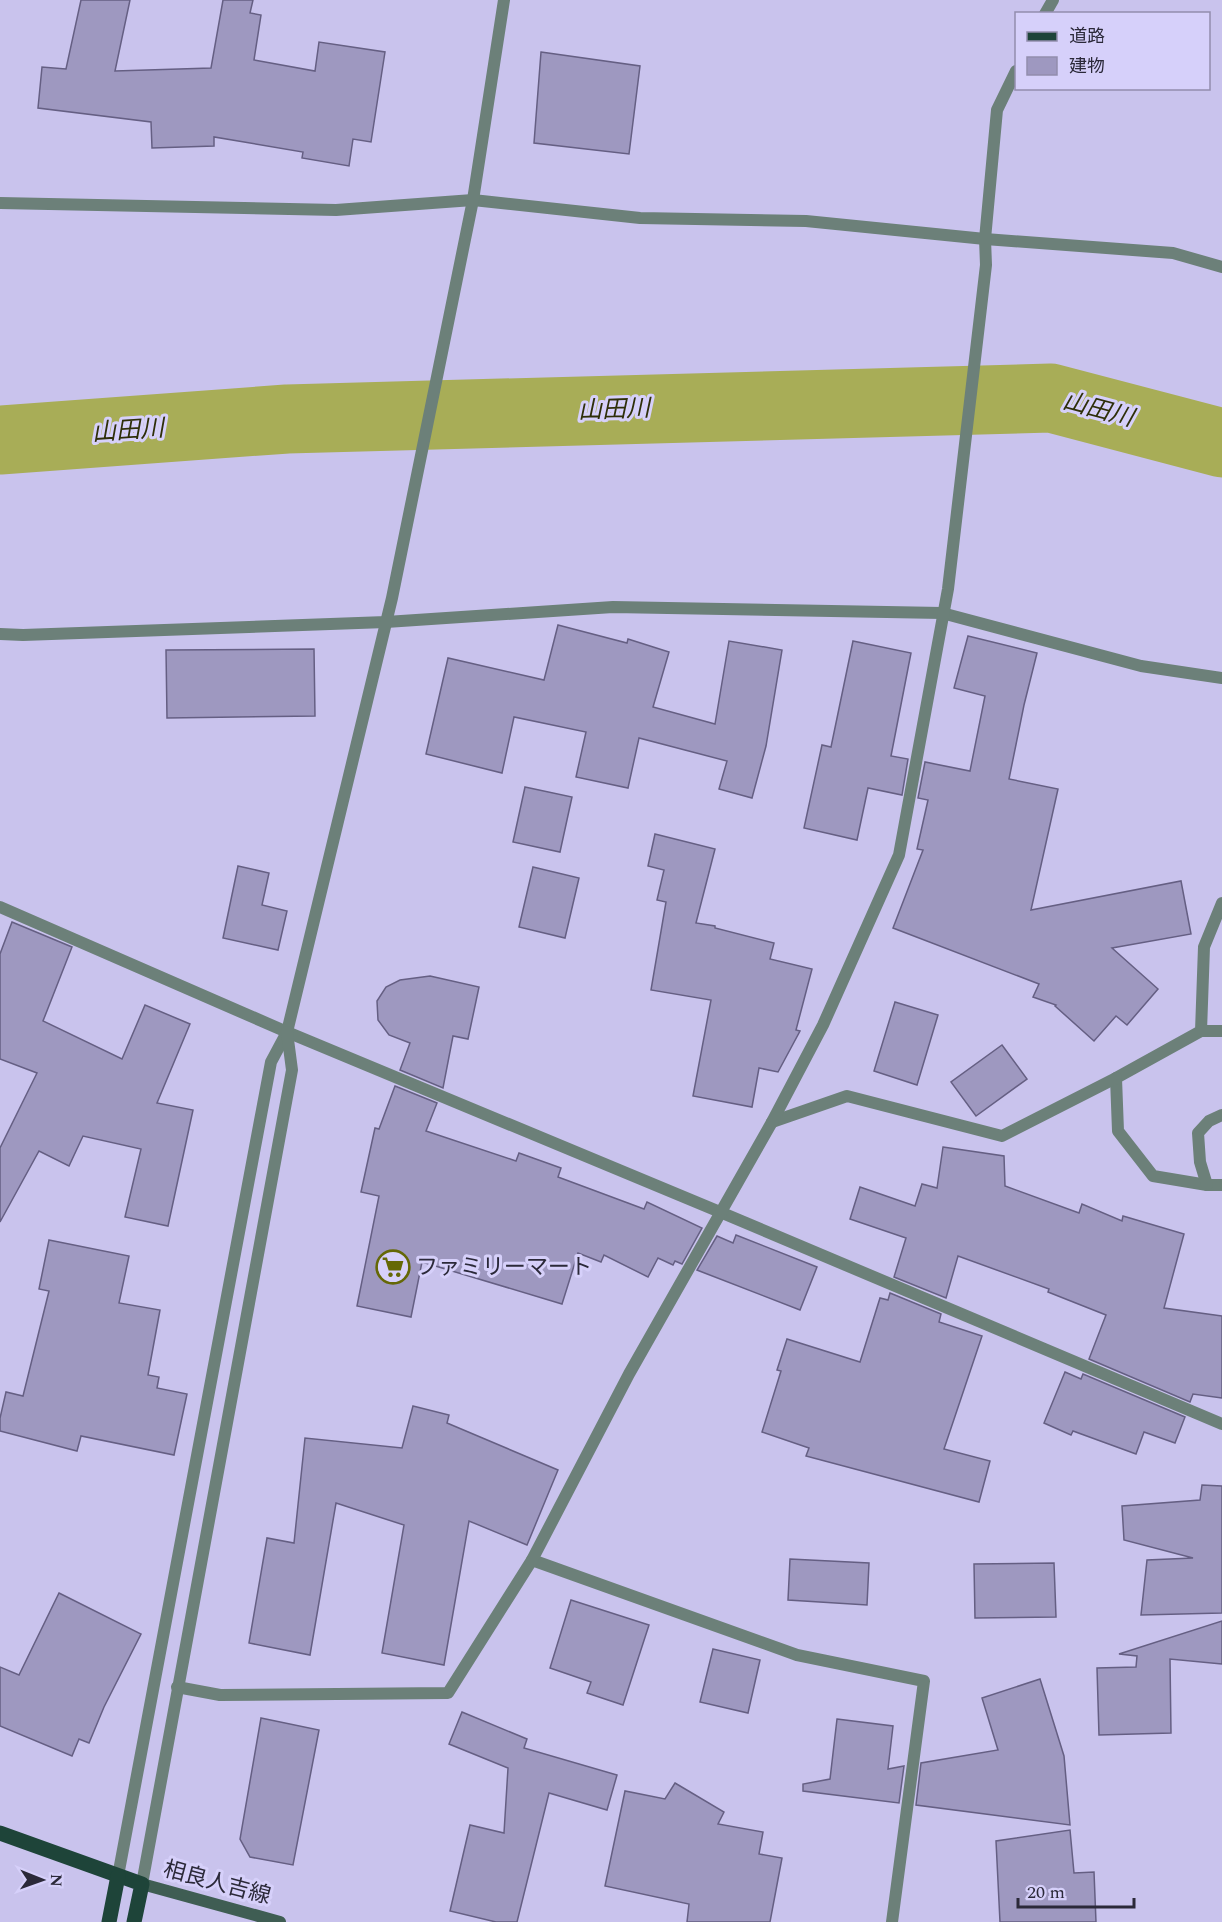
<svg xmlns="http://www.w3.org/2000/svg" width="1222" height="1922" font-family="Spectral,'Noto Sans JP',serif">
	<rect width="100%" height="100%" fill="#c9c3ed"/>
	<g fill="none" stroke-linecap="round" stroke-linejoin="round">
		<polyline stroke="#a8ad57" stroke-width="69" points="0,440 287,419 1051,398 1222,443"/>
	</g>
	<g fill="#9e98c0" stroke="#655f83" stroke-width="1.5">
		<polygon points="81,0 130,0 115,71 211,68 223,0 253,0 250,13 261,15 254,60 315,71 319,42 385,52 371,142 353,139 349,166 302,158 303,152 214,137 214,146 152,148 151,122 38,108 42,67 66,69"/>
		<polygon points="541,52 640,66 629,154 534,143"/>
		<polygon points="558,625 627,643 628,639 669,652 653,707 715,724 729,641 782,650 766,746 752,798 719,789 727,761 639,738 628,788 576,777 586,732 514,717 502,773 426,754 448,658 544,680"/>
		<polygon points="968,636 1037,653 1024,705 1009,779 1058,789 1031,910 1181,881 1191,934 1112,948 1158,989 1127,1025 1116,1016 1094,1041 1055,1006 1056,1005 1033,997 1039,984 893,928 923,850 917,849 928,800 918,798 925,762 970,771 985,696 954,688"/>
		<polygon points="853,641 911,653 891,756 908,759 902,795 868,788 857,840 804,828 822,745 831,747"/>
		<polygon points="314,649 315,716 167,718 166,650"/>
		<polygon points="525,787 572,797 560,852 513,842"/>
		<polygon points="655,834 715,849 696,923 715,926 715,928 774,943 770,959 812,969 796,1030 800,1031 778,1072 759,1068 752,1107 693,1096 711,1000 651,990 666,902 657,900 664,870 648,866"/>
		<polygon points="238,866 269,873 262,905 287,911 278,950 223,938"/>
		<polygon points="533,867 579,878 565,938 519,927"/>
		<polygon points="12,922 72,947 43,1021 122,1059 145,1005 190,1024 157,1103 193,1110 168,1226 125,1217 141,1149 83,1136 69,1166 39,1151 0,1222 0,1148 37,1073 0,1059 0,954"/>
		<polygon points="430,976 479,987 468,1039 453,1036 443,1088 400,1070 410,1043 389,1035 378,1020 377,1001 386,987 400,980"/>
		<polygon points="895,1002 938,1015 917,1085 874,1071"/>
		<polygon points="1002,1045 1027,1079 976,1116 951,1082"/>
		<polygon points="395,1086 437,1103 426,1131 516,1161 519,1153 561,1168 558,1177 644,1209 647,1202 702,1228 682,1264 675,1261 673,1265 658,1258 648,1277 604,1255 601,1262 578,1253 562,1304 422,1262 411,1317 357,1306 379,1196 361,1192 375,1128 379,1129"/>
		<polygon points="943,1147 1004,1156 1005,1186 1079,1213 1082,1204 1122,1221 1123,1216 1184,1234 1164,1308 1222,1316 1222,1398 1193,1394 1190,1402 1089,1359 1106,1315 1048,1292 1049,1289 958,1256 946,1298 894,1277 906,1238 850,1219 860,1187 915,1206 922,1184 937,1188"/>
		<polygon points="736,1235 817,1267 800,1310 697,1270 717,1236 733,1243"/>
		<polygon points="49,1240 129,1256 119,1303 160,1310 148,1375 159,1377 157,1388 187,1394 174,1455 81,1436 77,1451 0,1431 0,1418 6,1392 23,1396 49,1291 39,1289"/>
		<polygon points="890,1293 941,1314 939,1322 982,1336 944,1449 990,1461 979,1502 806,1456 809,1448 762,1432 781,1371 777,1370 787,1339 860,1362 880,1298 888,1300"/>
		<polygon points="1065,1372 1081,1379 1083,1374 1185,1417 1175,1443 1144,1432 1136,1454 1073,1431 1071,1435 1044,1423"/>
		<polygon points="413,1406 449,1415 447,1423 558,1470 527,1545 469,1521 444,1665 382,1653 404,1525 336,1503 310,1655 249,1643 267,1538 294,1543 305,1438 402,1448"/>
		<polygon points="1202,1485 1222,1486 1222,1613 1141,1615 1147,1560 1193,1558 1124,1540 1122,1506 1200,1500"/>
		<polygon points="790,1559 869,1563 867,1605 788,1600"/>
		<polygon points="1054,1563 1056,1617 975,1618 974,1564"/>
		<polygon points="59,1593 141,1634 104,1707 89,1743 79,1739 72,1756 0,1726 0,1667 19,1675"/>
		<polygon points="571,1600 649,1625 623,1705 587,1693 591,1682 550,1668"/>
		<polygon points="1222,1621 1222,1664 1170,1659 1171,1733 1099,1735 1097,1668 1136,1667 1137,1656 1119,1654"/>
		<polygon points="713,1649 760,1660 748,1713 700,1702"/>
		<polygon points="1040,1679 1064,1756 1070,1825 916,1805 921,1763 998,1750 982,1698"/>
		<polygon points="462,1712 527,1739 524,1748 617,1775 607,1810 549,1793 517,1922 496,1922 450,1911 470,1825 504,1833 508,1768 449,1744"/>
		<polygon points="261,1718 319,1730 293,1865 250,1857 240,1839"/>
		<polygon points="837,1719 893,1726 888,1769 904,1766 899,1803 803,1791 803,1784 830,1779"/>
		<polygon points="675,1783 724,1812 718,1824 763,1832 759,1854 782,1858 770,1922 687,1922 689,1904 605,1886 625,1791 665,1799"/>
		<polygon points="1070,1830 1074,1873 1094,1872 1096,1922 1000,1922 996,1841"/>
	</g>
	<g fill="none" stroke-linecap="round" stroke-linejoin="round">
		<g stroke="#6c8079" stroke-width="12">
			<polyline points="1222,903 1204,947 1201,1031 1116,1078 1118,1131 1153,1176 1207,1185 1222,1185"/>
			<polyline points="1201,1031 1222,1031"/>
			<polyline points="1207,1185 1200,1162 1198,1133 1209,1121 1222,1115"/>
		</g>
		<g stroke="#6c8079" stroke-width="12">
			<polyline points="1045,14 1053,0"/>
			<polyline points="473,200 640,218 806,221 985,239 1173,253 1222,267"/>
			<polyline points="0,634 23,635 386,622 613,607 942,613 1141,666 1222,678"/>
			<polyline points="0,907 287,1032 720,1212 1222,1424"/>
			<polyline points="772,1122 847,1096 1002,1136 1116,1078"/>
			<polyline points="532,1560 797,1655 924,1681 892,1922"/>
			<polyline points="177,1687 220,1695 448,1693 532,1560 629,1374 772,1122 823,1025 899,855 948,589 986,265 985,239 997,110 1016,71"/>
		</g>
		<g stroke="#6c8079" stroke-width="12">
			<polyline points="0,203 336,210 473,200"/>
			<polyline points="118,1876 271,1062 287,1032 392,598 473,200 504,0"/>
			<polyline points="142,1884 292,1070 287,1032"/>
		</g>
		<polyline stroke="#3f5d53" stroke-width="12" points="142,1884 280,1922"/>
		<g stroke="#1e4439" stroke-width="15">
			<polyline points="0,1833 142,1884 134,1922"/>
			<polyline points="109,1922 118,1876"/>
		</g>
	</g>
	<defs>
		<g id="supermarket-ring" transform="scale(1.725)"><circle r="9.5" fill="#d6d0fa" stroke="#656806" stroke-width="1.5"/><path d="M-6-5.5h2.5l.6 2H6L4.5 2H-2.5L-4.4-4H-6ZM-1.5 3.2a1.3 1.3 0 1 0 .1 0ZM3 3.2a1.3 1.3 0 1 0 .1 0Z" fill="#656806"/></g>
	</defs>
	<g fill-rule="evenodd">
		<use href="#supermarket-ring" x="393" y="1267"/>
	</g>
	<g text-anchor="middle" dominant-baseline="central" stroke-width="6" stroke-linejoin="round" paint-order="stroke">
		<g font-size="22" fill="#2b2939" stroke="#d6d0fa" text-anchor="start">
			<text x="416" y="1267">ファミリーマート</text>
		</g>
		<g font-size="22" fill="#2b2939" stroke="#d6d0fa">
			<text transform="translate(217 1883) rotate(15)">相良人吉線</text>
		</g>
		<g font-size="24" font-style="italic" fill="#2e2f09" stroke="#d6d0fa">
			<text transform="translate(614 410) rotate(-2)">山田川</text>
			<text transform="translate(1098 410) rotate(15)">山田川</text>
			<text transform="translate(128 431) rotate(-4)">山田川</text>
		</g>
	</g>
	<rect x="1015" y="12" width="195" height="78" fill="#d6d0fa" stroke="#928dad" stroke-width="1.5"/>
	<rect x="1027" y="32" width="30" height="9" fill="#1e4439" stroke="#928dad" stroke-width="1.5"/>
	<text x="1069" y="42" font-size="18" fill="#2b2939">道路</text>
	<rect x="1027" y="57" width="30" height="18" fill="#9e98c0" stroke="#928dad" stroke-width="1.5"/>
	<text x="1069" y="72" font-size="18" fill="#2b2939">建物</text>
	<g transform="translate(42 1880) rotate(91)" stroke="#d6d0fa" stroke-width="4.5" paint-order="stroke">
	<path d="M0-4.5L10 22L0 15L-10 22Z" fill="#2b2939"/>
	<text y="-9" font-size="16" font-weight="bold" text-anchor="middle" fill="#2b2939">N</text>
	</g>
	<path d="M1018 1898v9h116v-9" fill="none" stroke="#2b2939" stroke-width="3"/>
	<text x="1027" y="1898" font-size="18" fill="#2b2939" stroke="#d6d0fa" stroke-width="4.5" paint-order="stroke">20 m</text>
</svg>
